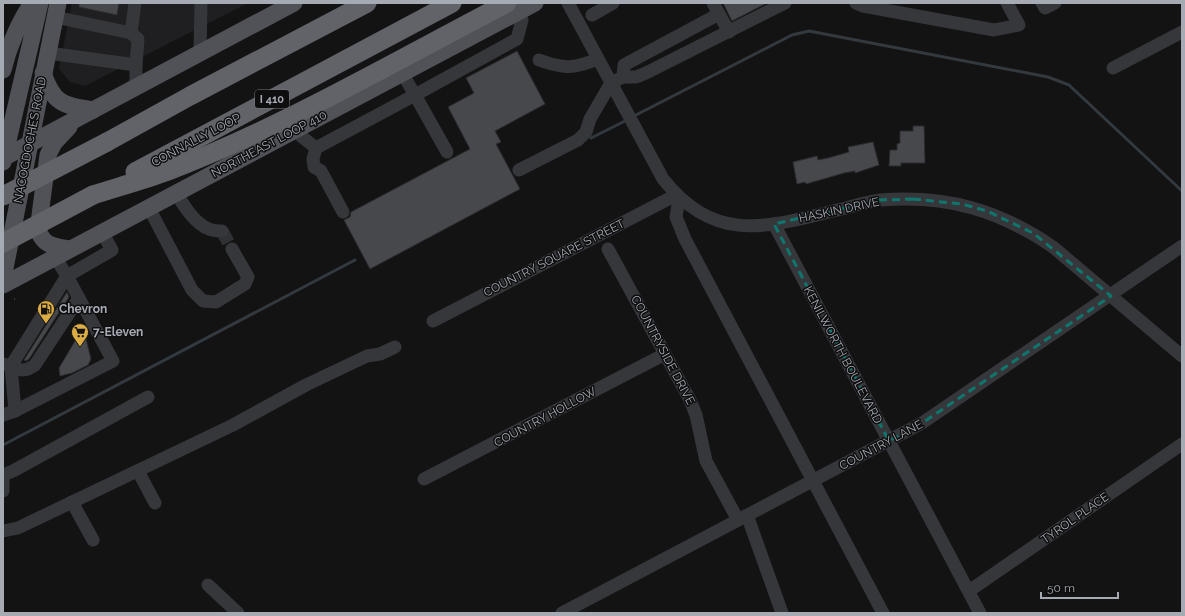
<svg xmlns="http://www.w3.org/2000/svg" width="1185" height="616" font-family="Raleway,sans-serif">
	<rect width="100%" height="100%" fill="#131314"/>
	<polygon fill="#1f1f21" points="72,3 248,3 85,86 70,82 59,69"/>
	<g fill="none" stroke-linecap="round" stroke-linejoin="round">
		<g stroke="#32393f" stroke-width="3">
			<polyline points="634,116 792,35 809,31 1048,77 1069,85 1182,191"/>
			<polyline points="591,138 627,120"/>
			<polyline points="3,445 355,260"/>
		</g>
	</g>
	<g fill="#47484c" stroke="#2d2d30">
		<polygon points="79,3 119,3 117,15 79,7"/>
		<polygon points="723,3 767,3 732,21"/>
		<polygon points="517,51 545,104 495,131 501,142 496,144 520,189 370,269 344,220 350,217 351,212 470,149 448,107 474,93 466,78"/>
		<polygon points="913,126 924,126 925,163 901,163 901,166 889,166 890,150 897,150 897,144 900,143 900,131 913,131"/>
		<polygon points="873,142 879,165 855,173 855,171 844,173 806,184 805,182 797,184 793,162 817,156 818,160 828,158 849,152 848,147"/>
		<polygon points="67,292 69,297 29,359 26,361 24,360"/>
		<polygon points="85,335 91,359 88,365 72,373 60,376 59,368 78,336"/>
	</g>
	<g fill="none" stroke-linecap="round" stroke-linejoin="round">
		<polyline stroke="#303134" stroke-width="13" stroke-dasharray="13 6" stroke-linecap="butt" points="222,231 232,249"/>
		<polyline stroke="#3b3c40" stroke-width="2" stroke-dasharray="2 3" stroke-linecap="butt" points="14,299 15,299"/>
		<g stroke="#36373b" stroke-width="13">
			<path d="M568 3 663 179C718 248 772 225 846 208 857 205 870 201 881 200 947 195 999 210 1053 247L1182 356"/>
			<polyline points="713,3 729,32"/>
			<polyline points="856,3 863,6 994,30 1019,25 1007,3"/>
			<polyline points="1042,3 1045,8 1055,3"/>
			<polyline points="592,15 613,3"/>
			<polyline points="55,17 131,33 135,3"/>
			<polyline points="131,33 138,39 136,65"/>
			<polyline points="48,53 136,65 136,87"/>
			<polyline points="200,53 201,3"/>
			<path d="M539 60C564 69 573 69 598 59"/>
			<polyline points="1113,68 1182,32"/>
			<polyline points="402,73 415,95 517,39 522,20 518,12"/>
			<polyline points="623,77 624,65 719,14"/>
			<polyline points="297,129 302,137 316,148"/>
			<polyline points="519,170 578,140 586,132 590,119 611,83 623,77 636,77 646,73 785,3"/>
			<path d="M176 193C184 206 195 224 209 229 213 231 218 231 222 231"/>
			<polyline points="679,198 676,217 685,239 883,613"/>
			<polyline points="149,208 192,290 203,301 216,302 245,284 248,277 232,249"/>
			<polyline points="343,212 321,171 314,167 313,159 316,148 415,95 447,152"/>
			<polyline points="774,224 980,613"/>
			<polyline points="608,249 690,400 696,415 706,461 738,520"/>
			<polyline points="55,257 67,276 112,250 102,232"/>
			<polyline points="433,321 676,195"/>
			<polyline points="3,364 11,366 67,276 113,361 15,411"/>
			<path d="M11 366C21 371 25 372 35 365L79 298"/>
			<polyline points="3,415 15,411 11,366"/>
			<polyline points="138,471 155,503"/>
			<polyline points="3,475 13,471 148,397"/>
			<polyline points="424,479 665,354"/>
			<polyline points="3,491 3,475"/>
			<polyline points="72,502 93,540"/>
			<polyline points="747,515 782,613"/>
			<polyline points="3,531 18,528 233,425 306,385 367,356 380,354 395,347"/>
			<polyline points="208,585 238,613"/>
			<polyline points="969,591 1182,444"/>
			<polyline points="562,613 922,423 1182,246"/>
		</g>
		<g stroke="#515257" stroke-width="17">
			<path d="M3 70C9 45 18 24 32 3"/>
			<path d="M43 73C54 104 62 105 93 110"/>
			<path d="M69 127 54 143 48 155 38 230C44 246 53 246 69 249"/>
			<polyline points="3,158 294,3"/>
			<polyline points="3,162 40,3"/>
			<polyline points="3,278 58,3"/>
			<polyline points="3,285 535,3"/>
		</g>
		<g stroke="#616369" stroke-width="19">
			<polyline points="107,142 190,96 367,3"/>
			<polyline points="135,172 452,3"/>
			<path d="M93 195C118 187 143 180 168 171 283 127 397 60 507 3"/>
		</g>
		<g stroke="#616369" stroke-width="19">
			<polyline points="3,196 107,142"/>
			<polyline points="3,243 93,195"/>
		</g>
	</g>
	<path fill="none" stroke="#0f766e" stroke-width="3" stroke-dasharray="8 5" stroke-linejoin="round" d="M913 199 962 204 987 211 1033 233 1111 296 922 423 889 441 774 224 880 200Z"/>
	<defs>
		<g id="fuel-pin" transform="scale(0.9)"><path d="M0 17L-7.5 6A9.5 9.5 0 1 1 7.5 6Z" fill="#dbad44" stroke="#0e0e0f"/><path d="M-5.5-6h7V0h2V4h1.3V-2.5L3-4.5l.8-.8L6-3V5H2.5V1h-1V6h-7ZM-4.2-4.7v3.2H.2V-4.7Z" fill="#111"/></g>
		<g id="supermarket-pin" transform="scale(0.9)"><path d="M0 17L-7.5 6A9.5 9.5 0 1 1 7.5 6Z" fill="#dbad44" stroke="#0e0e0f"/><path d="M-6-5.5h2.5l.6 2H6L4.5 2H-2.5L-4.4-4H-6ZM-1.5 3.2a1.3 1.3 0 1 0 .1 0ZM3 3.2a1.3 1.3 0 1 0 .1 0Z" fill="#111"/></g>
	</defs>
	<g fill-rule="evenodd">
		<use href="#fuel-pin" x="46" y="309"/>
		<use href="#supermarket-pin" x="80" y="332"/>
	</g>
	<g text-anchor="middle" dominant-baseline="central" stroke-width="3" stroke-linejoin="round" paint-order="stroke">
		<rect fill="#0e0e0f" stroke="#787b82" stroke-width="1" x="255" y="90" width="34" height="18" rx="3"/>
		<g font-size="11" font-weight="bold" fill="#a6aab3">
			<text x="272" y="99">I 410</text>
		</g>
		<g font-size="12" fill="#a6aab3" stroke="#0e0e0f">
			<text transform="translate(30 140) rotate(-79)">NACOGDOCHES ROAD</text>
			<text transform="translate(196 140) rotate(-28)">CONNALLY LOOP</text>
			<text transform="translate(269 144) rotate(-28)">NORTHEAST LOOP 410</text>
			<text transform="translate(839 210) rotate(-12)">HASKIN DRIVE</text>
			<text transform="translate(554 258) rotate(-27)">COUNTRY SQUARE STREET</text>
			<text transform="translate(663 350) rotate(62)">COUNTRYSIDE DRIVE</text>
			<text transform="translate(843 355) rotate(62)">KENILWORTH BOULEVARD</text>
			<text transform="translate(545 417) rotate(-28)">COUNTRY HOLLOW</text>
			<text transform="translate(881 445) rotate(-28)">COUNTRY LANE</text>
			<text transform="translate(1075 518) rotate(-35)">TYROL PLACE</text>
		</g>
		<g font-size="12" font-weight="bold" fill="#a6aab3" stroke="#0e0e0f" text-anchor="start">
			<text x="59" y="309">Chevron</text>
			<text x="93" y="332">7-Eleven</text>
		</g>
	</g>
	<rect width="1185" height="616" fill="none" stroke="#a6aab3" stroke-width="8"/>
	<path d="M1041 592v6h77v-6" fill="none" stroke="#a6aab3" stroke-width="2"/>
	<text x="1047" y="592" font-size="12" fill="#a6aab3" stroke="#0e0e0f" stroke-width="3" paint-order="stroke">50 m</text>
</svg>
